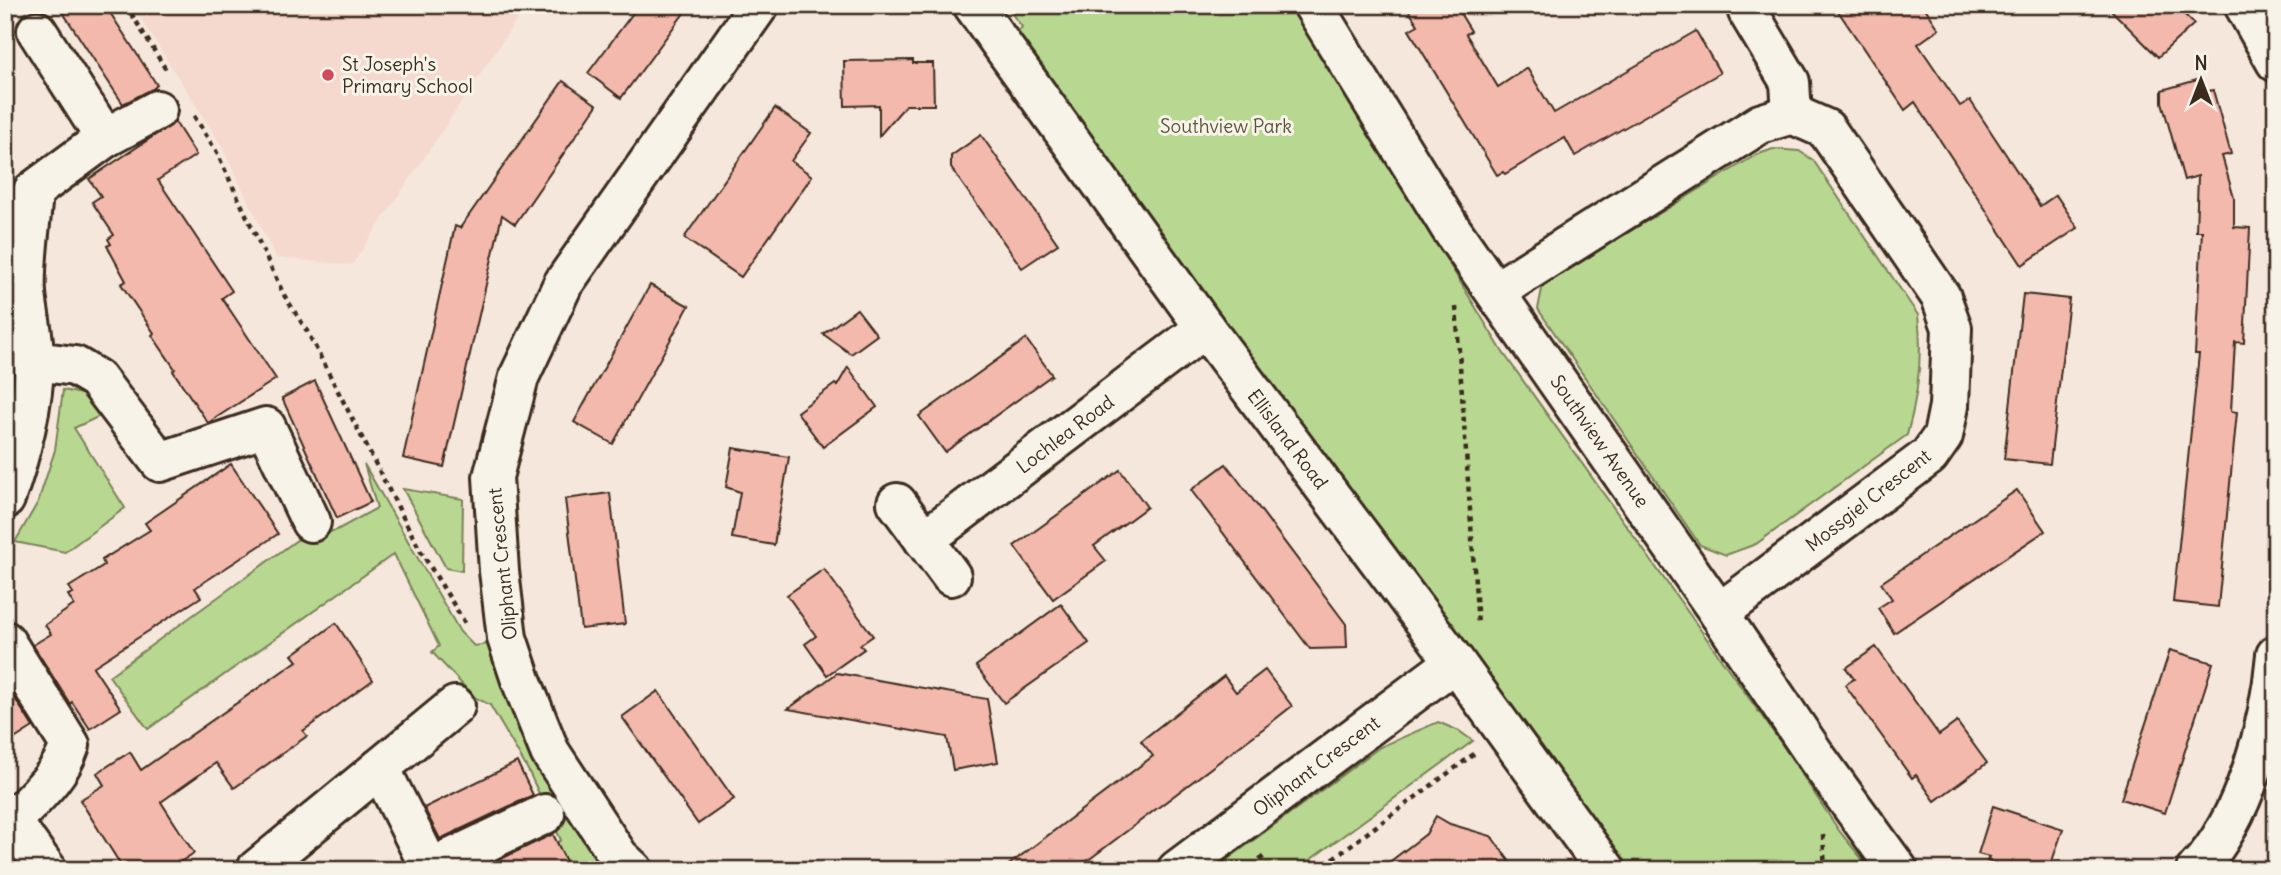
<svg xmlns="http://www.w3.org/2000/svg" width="2281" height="875" font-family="Delius,sans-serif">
	<rect width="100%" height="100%" fill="#f6e7dc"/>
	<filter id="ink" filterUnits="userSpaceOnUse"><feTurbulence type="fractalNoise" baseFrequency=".0143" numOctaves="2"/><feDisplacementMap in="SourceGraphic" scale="14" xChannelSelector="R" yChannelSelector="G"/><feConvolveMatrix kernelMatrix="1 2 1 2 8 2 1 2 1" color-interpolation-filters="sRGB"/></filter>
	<g filter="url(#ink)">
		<polygon fill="#f5d9ce" points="132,5 527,5 352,265 276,258 221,145"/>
		<g fill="#b8d891" stroke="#7a8158" stroke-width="2">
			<polygon points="1005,5 1293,5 1502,351 1781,743 1840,832 1871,870 1627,870 1015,36 1022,27"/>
			<path d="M1773 149 1799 151 1813 160 1918 315C1923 356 1918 396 1907 435L1756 544 1726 555 1700 545 1538 309 1543 284 1756 155Z"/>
			<polygon points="63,390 86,395 100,416 74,428 125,508 65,552 15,542 38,502 55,450"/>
			<polygon points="364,464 460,632 474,646 488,644 509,694 611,870 570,870 557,843 561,840 528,770 490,705 474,697 432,652 439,646 394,554 148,729 109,676 297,540 337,530 377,508"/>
			<polygon points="403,489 463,499 462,571 446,568"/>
			<polygon points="1438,722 1459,731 1473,741 1296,870 1213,870 1380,747"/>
		</g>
		<g fill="#f3b9ac" stroke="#3b2a1e" stroke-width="2">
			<polygon points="58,5 105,5 157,85 153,89 123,104"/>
			<polygon points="639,5 690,5 621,98 588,73"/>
			<polygon points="1405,5 1455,5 1471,31 1466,34 1498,87 1527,68 1554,113 1696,31 1720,73 1575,156 1565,138 1505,174 1503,172 1497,175 1409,30 1418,25"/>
			<polygon points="1834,5 1923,5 1939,29 1918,44 1960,106 1970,100 2040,206 2056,195 2078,228 2022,265 1915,102 1905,110"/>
			<polygon points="2106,5 2175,5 2194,24 2158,57"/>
			<polygon points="913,60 913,63 933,63 934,105 906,105 879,136 879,105 845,106 844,61"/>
			<polygon points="2197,80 2201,93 2213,90 2231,154 2222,156 2234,198 2234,227 2250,228 2244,343 2235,342 2231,411 2237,412 2218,607 2173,602 2199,354 2195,354 2202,231 2196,231 2198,176 2184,180 2162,102 2162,90"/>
			<polygon points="563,81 597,105 515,224 502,215 444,467 403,458 455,226 460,228"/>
			<polygon points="775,108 811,133 791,161 812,176 741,277 684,238"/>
			<polygon points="175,122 196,155 158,180 232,291 222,298 276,379 208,423 173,371 175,369 152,335 154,333 121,284 126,281 107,246 111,244 108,239 114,235 92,202 101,196 89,179"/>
			<polygon points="981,135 1058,244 1022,268 951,168 951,156"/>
			<polygon points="650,285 689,306 613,444 574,422"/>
			<polygon points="2023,294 2069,299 2050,464 2004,459"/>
			<polygon points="857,309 877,335 851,354 823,334"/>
			<polygon points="1026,339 1052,375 945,452 919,416"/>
			<polygon points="848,367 877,407 823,447 797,412 835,384 837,386"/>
			<polygon points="315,381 371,502 337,518 282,398"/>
			<polygon points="733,448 789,457 774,545 732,538 740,492 726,487"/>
			<polygon points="231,464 278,534 195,588 201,597 93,667 121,709 90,729 72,702 70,704 33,645 51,634 45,625 74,605 68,595 73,593 69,587 104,565 102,560 150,530 145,523"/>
			<polygon points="1226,464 1346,624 1347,648 1310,649 1191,490"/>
			<polygon points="1120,470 1147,507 1094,546 1106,561 1053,599 1014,546"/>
			<polygon points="2017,490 2045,531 1894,633 1878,608 1892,599 1881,583"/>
			<polygon points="610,493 625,624 581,629 565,499"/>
			<polygon points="824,569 873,636 860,645 864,649 827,675 805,644 816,636 787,595"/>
			<polygon points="1061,604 1089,643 1004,703 976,666"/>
			<polygon points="336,623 373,680 303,731 307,736 234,788 216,763 161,802 194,853 168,870 124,870 80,800 104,785 97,773 130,752 141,770 297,661 292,655"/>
			<polygon points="1876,647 1939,735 1957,722 1987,763 1935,801 1916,775 1912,778 1845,685 1854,679 1846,668"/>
			<polygon points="2170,650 2213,663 2165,813 2121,799"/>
			<polygon points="1265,670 1292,706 1264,728 1075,870 1002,870 1153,756 1141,741 1224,676 1236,692"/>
			<polygon points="837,673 987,699 998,762 953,770 947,737 788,709"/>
			<polygon points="5,683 33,727 5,745"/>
			<polygon points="658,691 734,799 698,824 622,717"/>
			<polygon points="517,762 533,795 440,839 424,808"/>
			<polygon points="1993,806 2063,829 2049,870 2015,870 1987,861 1989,857 1978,854"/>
			<polygon points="1436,816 1450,824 1491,836 1516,870 1379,870 1426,834"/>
			<polygon points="553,834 570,870 478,870"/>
		</g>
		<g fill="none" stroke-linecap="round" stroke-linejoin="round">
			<g stroke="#3b2a1e" stroke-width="44">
				<g id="minor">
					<polyline points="973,5 1205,328 1455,662 1606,870"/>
					<polyline points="1313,5 1451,229 1719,613 1819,761 1898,870"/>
					<polyline points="2244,5 2276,62"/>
					<polyline points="1748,12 1790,82 1792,114"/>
					<polyline points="105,138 157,110"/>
					<polyline points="1496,291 1760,124 1792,114 1826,129 1941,297 1952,328 1949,406 1943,436 1929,456 1719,613"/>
					<polyline points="34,361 75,366 97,379 160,462 266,427 311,522"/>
					<path d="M5 499C20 458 35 400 34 357 34 335 28 315 26 293 24 262 31 223 33 191L105 138 37 31"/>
					<polyline points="897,503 951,576"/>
					<polyline points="924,540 1205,328"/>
					<path d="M5 641 70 745C60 776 35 797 12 821"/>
					<polyline points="380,768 431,870"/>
					<polyline points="5,812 47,870"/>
					<polyline points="431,868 545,814"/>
					<polyline points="256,870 455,706"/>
					<polyline points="633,870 619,857 550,752 521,680 507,638 499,571 493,477 519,377 563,284 759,5"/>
					<polyline points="1177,870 1455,662"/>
					<path d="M2196 870C2245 819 2270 724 2276 655"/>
				</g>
			</g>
			<g stroke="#3b2a1e" stroke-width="4.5" stroke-dasharray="5 5" stroke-linecap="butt">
				<polyline points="126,5 168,73"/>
				<polyline points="194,116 216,151 284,295 307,331 420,550 465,623"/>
				<polyline points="1456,307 1478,626"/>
				<polyline points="1823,835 1825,870"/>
				<polyline points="1260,856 1270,870"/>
				<polyline points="1317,870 1474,754"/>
			</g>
			<use href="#minor" stroke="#f7f3e8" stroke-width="38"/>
		</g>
	</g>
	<circle fill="#d1495b" stroke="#f7f3e8" stroke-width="2.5" cx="328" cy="75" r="7"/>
	<g text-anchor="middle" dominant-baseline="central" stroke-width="6" stroke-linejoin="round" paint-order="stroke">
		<g font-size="19" fill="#3b2a1e" stroke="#f7f3e8" text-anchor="start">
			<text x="342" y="64">St Joseph's<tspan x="342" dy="22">Primary School</tspan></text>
		</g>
		<g font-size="19" fill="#5a563b" stroke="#f7f3e8">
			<text x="1226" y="126">Southview Park</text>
		</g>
		<g font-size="19" fill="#3b2a1e" stroke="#f7f3e8">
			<text transform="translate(1065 434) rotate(-37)">Lochlea Road</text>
			<text transform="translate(1288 439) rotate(53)">Ellisland Road</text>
			<text transform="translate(1600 441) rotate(55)">Southview Avenue</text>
			<text transform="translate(1868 500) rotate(-38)">Mossgiel Crescent</text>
			<text transform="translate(502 564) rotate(-96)">Oliphant Crescent</text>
			<text transform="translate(1316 766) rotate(-37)">Oliphant Crescent</text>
		</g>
	</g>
	<rect width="2281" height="875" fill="none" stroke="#f7f3e8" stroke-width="28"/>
	<rect x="14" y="14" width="2253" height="847" fill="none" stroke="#3b2a1e" stroke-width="2.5" filter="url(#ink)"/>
	<g transform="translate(2201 80)" stroke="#f7f3e8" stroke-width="5" paint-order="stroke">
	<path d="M0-5L12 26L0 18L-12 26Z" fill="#3b2a1e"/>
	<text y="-10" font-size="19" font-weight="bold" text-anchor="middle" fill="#3b2a1e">N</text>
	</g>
</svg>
